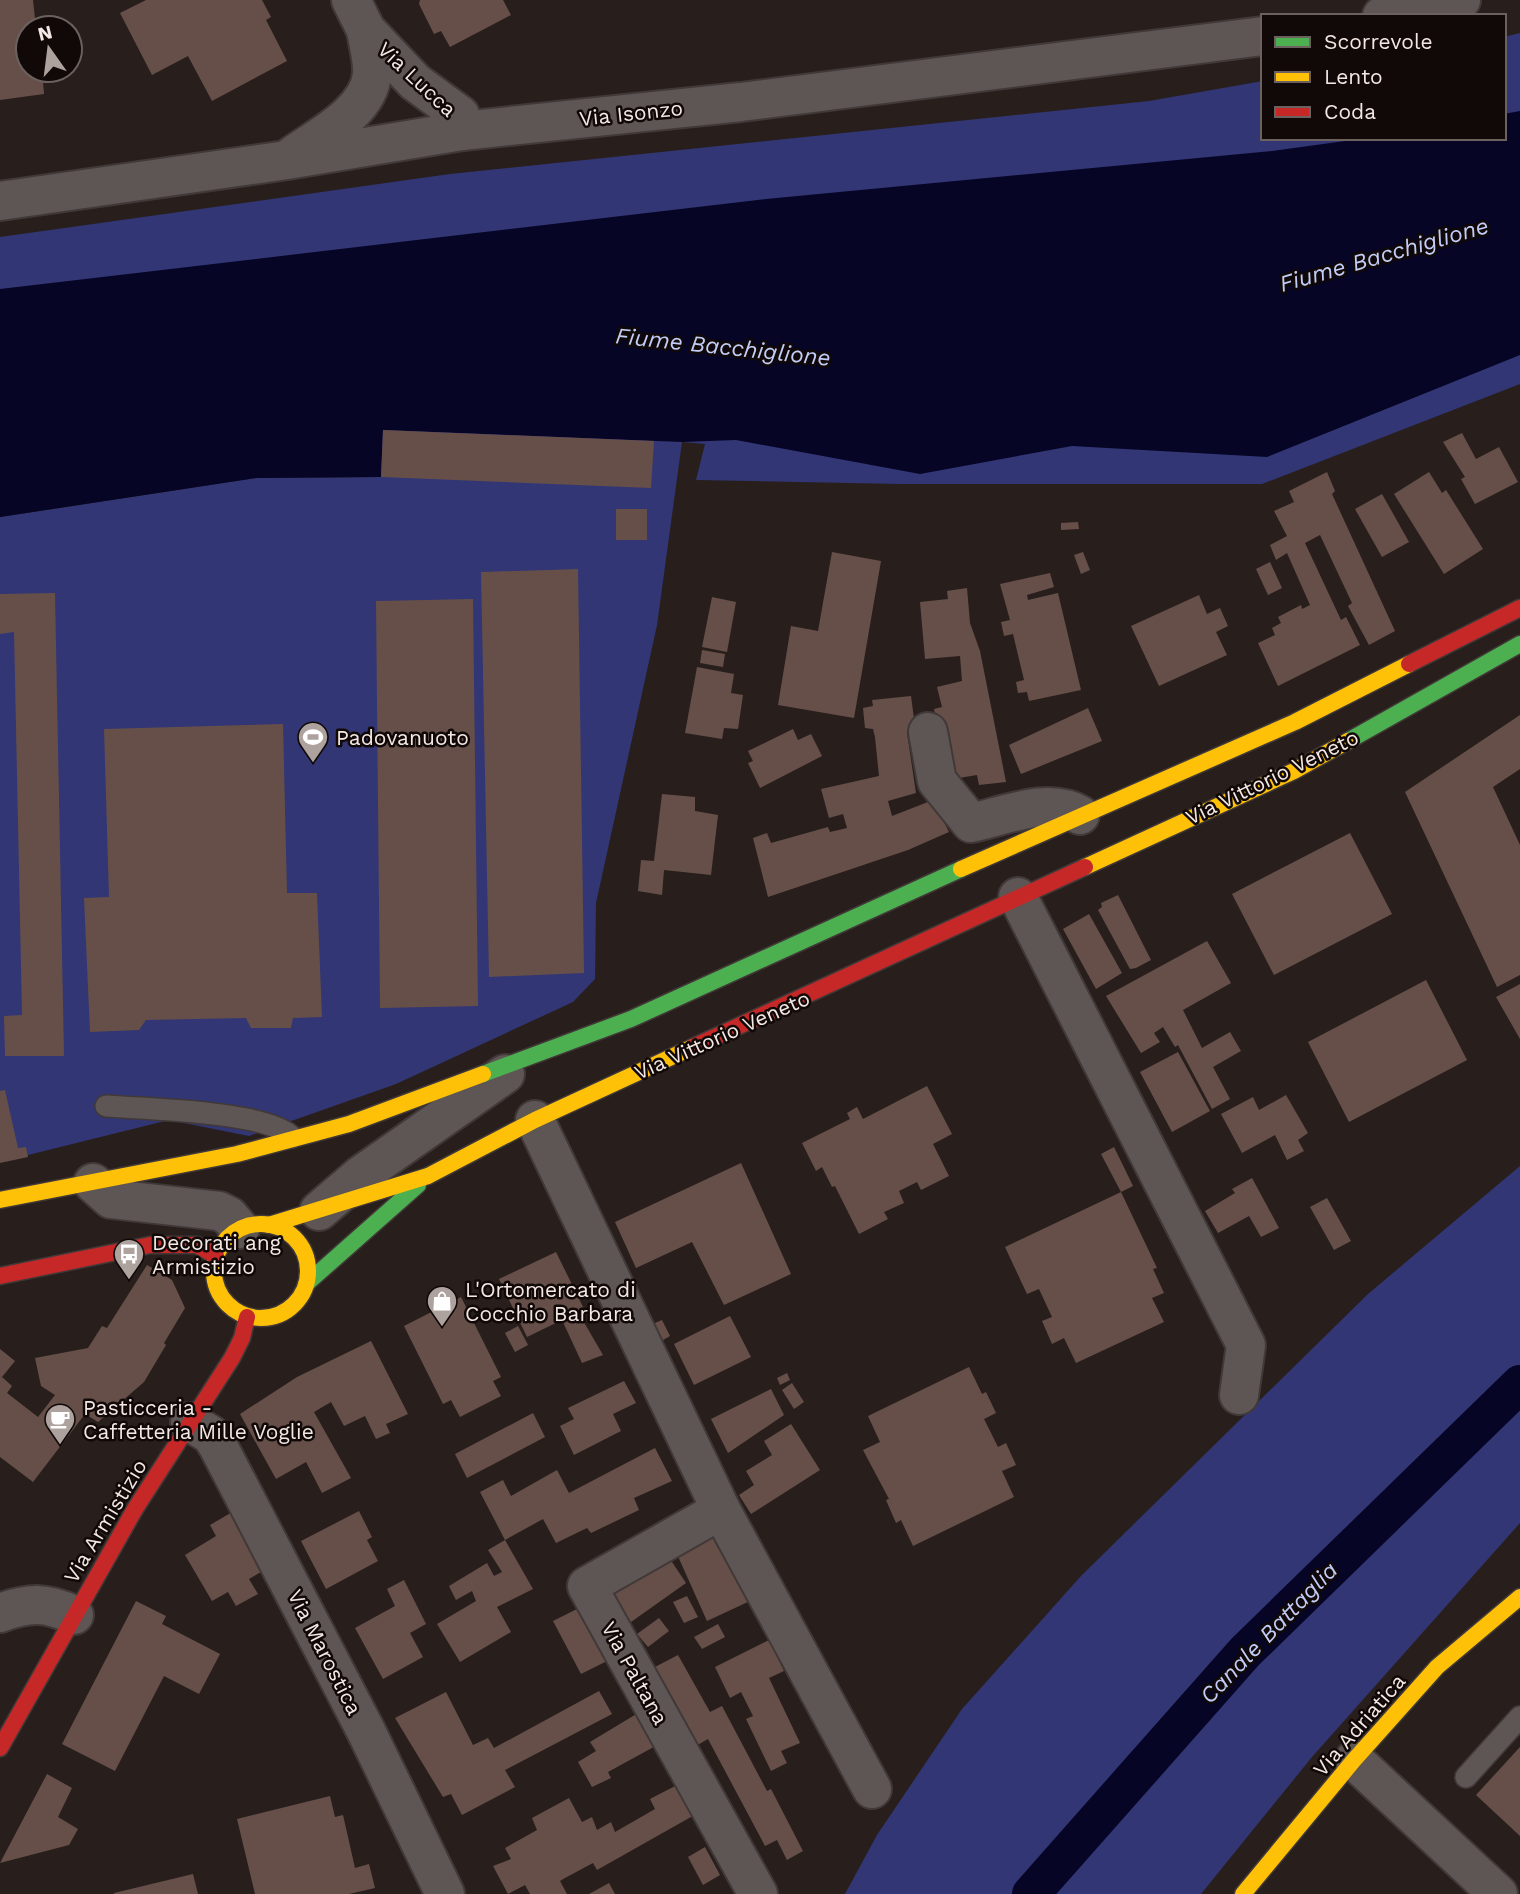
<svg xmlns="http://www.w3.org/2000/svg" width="1520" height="1894" font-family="'Work Sans',sans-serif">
	<rect width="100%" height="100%" fill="#281f1d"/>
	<g fill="#323675">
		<polygon points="1520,33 1520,384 1262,484 900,484 696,480 705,444 682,442 657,625 596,903 595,979 573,1002 396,1084 249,1136 169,1120 0,1162 0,517 256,478 381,477 255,474 0,503 0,237 450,174 1149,101 1263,81 1263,138 1504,138 1504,37"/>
		<polygon points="1520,1166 1520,1523 1312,1757 1201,1894 845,1894 877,1835 962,1709 1081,1576 1368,1294"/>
	</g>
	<polygon fill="#070525" points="1520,111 1520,355 1267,457 1072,446 920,474 736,440 682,442 383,430 381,477 256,478 0,517 0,289 766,199 1272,151 1367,138 1504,138 1504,114"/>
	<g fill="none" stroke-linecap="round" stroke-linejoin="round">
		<polyline stroke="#070525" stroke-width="38" points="1031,1894 1245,1652 1520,1384"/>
	</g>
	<g fill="#664f49">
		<polygon points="0,0 33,0 36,28 28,28 28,70 42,70 44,94 0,100"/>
		<polygon points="146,0 262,0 271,17 266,20 287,61 212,101 188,56 152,75 120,13"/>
		<polygon points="420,0 503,0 511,15 450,47 441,31 434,34 419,4"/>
		<polygon points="383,430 654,441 651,488 381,477"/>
		<polygon points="1462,433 1476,459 1499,447 1518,482 1475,504 1461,479 1465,477 1443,442"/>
		<polygon points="1327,472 1335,491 1332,494 1395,631 1369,645 1348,606 1352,603 1320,535 1305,543 1341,620 1346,617 1360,645 1278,686 1258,643 1275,635 1272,628 1281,623 1278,617 1301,605 1302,609 1310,605 1287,553 1276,560 1270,545 1287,536 1274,511 1294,502 1289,491"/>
		<polygon points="1429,472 1442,493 1446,490 1483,549 1444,574 1394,494"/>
		<polygon points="1382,494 1409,542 1382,557 1355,509"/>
		<rect x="616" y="509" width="31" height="31"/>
		<polygon points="1078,522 1079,529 1061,530 1061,523"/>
		<polygon points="832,552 881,561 854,718 778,705 791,626 818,631"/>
		<polygon points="1083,552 1090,570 1081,574 1074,555"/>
		<polygon points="1270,562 1282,588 1268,595 1256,569"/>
		<polygon points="578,569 584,973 489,977 481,572"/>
		<polygon points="1050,573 1054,587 1027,595 1028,600 1058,593 1081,690 1029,701 1027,692 1018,693 1016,682 1024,680 1013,634 1004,636 1001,622 1010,620 1000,584"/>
		<polygon points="967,588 970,623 980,651 1006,782 979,785 977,775 947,780 934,709 942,707 937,687 962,681 960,656 925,659 920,602 948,599 947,591"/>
		<polygon points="55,593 64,1056 5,1056 4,1016 22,1015 14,632 0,634 0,594"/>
		<polygon points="1199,595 1207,614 1220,608 1228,626 1216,632 1227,655 1159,686 1131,626"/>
		<polygon points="712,597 736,602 727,652 702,647"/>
		<polygon points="473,599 478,1006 380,1008 376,601"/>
		<polygon points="702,650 725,654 723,667 700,663"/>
		<polygon points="697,667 734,674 731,693 743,695 738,729 724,728 722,739 685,733"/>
		<polygon points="911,696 916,734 907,733 916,793 888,801 892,816 933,800 949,832 908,850 768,897 753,838 767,833 771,843 828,827 830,832 847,828 843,814 829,818 821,789 879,776 875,737 873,729 865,728 863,708 873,706 872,700"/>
		<polygon points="1088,708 1102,741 1021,774 1009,745"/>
		<polygon points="1520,715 1520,769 1493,787 1520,845 1520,975 1497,987 1405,792"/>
		<polygon points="283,724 287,893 317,893 322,1017 293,1018 291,1028 251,1028 246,1018 146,1020 139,1030 90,1032 84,898 109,897 104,729"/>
		<polygon points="793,729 798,740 811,734 822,756 760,788 748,763 753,761 748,751"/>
		<polygon points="662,794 695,797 695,811 718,815 711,875 664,870 662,895 638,891 641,860 654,861"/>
		<polygon points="1350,833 1392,914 1274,975 1232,894"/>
		<polygon points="1118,895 1151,960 1136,968 1130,969 1098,910 1102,907 1101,903"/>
		<polygon points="1089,914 1122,973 1096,989 1063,929"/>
		<polygon points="1207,941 1231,983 1183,1010 1202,1048 1230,1032 1241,1051 1213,1067 1230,1099 1212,1109 1178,1045 1175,1047 1163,1027 1154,1033 1160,1042 1141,1053 1106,996"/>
		<polygon points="1426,980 1467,1060 1349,1122 1308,1042"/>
		<polygon points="1520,984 1520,1039 1496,997"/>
		<polygon points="1178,1052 1210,1111 1172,1132 1140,1072"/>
		<polygon points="927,1086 952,1134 933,1144 949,1176 921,1190 917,1182 899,1191 904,1203 884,1212 888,1219 859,1234 835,1186 832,1187 822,1167 816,1171 802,1143 850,1119 847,1113 857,1107 863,1119"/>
		<polygon points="5,1090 18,1148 26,1147 28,1157 0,1163 0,1091"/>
		<polygon points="1286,1095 1308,1133 1298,1140 1304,1151 1287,1160 1275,1135 1242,1153 1221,1114 1253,1097 1259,1110"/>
		<polygon points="1114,1147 1133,1186 1121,1192 1101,1154"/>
		<polygon points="741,1163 791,1274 724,1305 692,1242 636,1268 615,1222"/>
		<polygon points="1252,1178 1279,1228 1261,1237 1249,1216 1218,1233 1205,1211 1235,1193 1232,1189"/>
		<polygon points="1121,1192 1157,1268 1153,1269 1164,1293 1152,1298 1164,1322 1076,1363 1064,1338 1052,1344 1042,1321 1052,1317 1039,1289 1027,1294 1005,1247"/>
		<polygon points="1327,1198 1351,1241 1334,1250 1310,1207"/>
		<polygon points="556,1252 584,1309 578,1312 603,1355 582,1363 562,1320 527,1337 499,1279"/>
		<polygon points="147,1265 172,1280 185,1308 164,1343 166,1345 144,1382 98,1422 85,1414 33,1482 0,1457 0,1349 15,1361 2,1377 12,1386 7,1393 38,1417 55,1395 41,1386 35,1358 88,1348 102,1326 107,1328"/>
		<polygon points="461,1297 501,1377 493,1381 501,1396 460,1417 451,1400 443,1404 404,1326"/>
		<polygon points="730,1316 751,1357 694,1385 674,1344"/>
		<polygon points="662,1320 670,1336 653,1346 650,1325"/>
		<polygon points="518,1326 528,1345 515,1352 505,1333"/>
		<polygon points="371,1341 408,1414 386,1424 390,1433 376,1439 365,1416 344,1426 331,1402 314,1412 351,1478 322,1493 306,1462 276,1479 240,1414 297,1377"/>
		<polygon points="969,1367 982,1394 986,1392 996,1413 984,1419 998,1447 1006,1443 1016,1465 1002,1471 1014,1497 913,1546 901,1520 896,1523 886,1500 889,1499 863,1450 880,1442 868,1416"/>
		<polygon points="787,1373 790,1380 780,1385 777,1378"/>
		<polygon points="624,1381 636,1403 613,1414 621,1431 574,1455 560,1426 574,1419 568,1408"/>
		<polygon points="792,1383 804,1402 794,1409 782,1390"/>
		<polygon points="771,1389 784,1415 728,1453 711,1419"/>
		<polygon points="533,1413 545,1437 467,1478 455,1454"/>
		<polygon points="791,1424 820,1470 751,1514 739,1495 754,1485 746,1471 772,1455 764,1441"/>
		<polygon points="655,1448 672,1481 634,1498 639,1510 591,1533 587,1528 556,1543 543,1519 505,1540 480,1492 503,1480 511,1496 557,1470 569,1493"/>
		<polygon points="234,1511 268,1568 249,1579 258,1594 236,1606 228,1592 212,1601 185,1555 216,1536 210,1525"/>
		<polygon points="359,1511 372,1537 367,1540 378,1561 326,1589 301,1541"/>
		<polygon points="708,1527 717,1546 724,1543 750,1601 707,1621 672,1543"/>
		<polygon points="505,1540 533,1589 497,1607 511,1632 460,1662 437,1624 476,1601 472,1591 456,1600 449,1586 487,1563 494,1576 502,1572 488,1550"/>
		<polygon points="668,1556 686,1583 631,1622 612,1594"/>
		<polygon points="404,1580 426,1624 410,1633 423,1657 383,1679 355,1628 395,1606 387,1589"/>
		<polygon points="687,1596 698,1617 684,1623 673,1602"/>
		<polygon points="136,1601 166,1616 162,1624 220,1654 199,1694 164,1676 115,1771 62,1744"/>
		<polygon points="585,1605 613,1658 581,1674 553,1621"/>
		<polygon points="659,1618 669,1631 648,1647 637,1634"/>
		<polygon points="718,1624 725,1637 702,1649 694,1637"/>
		<polygon points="769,1640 784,1671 769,1678 800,1743 781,1751 787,1763 771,1771 746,1719 753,1716 741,1692 730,1698 715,1667"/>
		<polygon points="678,1655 710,1712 722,1706 767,1791 771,1789 803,1851 787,1860 777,1840 765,1846 708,1739 694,1747 651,1669"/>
		<polygon points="599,1691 612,1714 505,1770 515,1787 462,1815 451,1794 443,1797 395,1718 446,1692 473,1745 488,1738 494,1748"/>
		<polygon points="643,1710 661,1743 608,1772 611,1778 592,1787 578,1762 596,1751 590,1742"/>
		<polygon points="1520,1747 1520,1836 1476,1795"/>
		<polygon points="47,1774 72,1788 58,1817 78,1829 69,1845 0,1863"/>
		<polygon points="677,1785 698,1813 597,1870 593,1863 565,1878 560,1881 567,1894 530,1894 525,1885 508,1894 493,1866 511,1859 505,1848 537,1830 532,1818 569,1798 582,1822 592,1817 597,1830 611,1822 615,1832 655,1809 650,1799"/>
		<polygon points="330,1796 335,1817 343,1815 355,1868 369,1864 375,1888 349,1894 255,1894 237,1819"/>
		<polygon points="705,1847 720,1875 703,1885 688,1857"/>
		<polygon points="193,1874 198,1894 114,1894 114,1893"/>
		<polygon points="609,1883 615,1894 589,1894"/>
	</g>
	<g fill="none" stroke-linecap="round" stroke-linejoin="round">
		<g stroke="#413938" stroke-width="24">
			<g id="lane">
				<path d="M106 1106C145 1109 268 1111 292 1137"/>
				<polyline points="1466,1777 1520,1717"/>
			</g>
		</g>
		<g stroke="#413938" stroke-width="42">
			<g id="street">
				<polyline points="351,0 366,30 415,82 460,115 462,131"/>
				<polyline points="1382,16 1461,0"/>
				<path d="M292 156C318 137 369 112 372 74 373 60 368 44 366 30"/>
				<polyline points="0,201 287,160 462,131 741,102 1263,36"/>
				<path d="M928 732 937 781 971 823C1004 816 1049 796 1080 815"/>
				<polyline points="1018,897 1246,1345 1239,1395"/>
				<polyline points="535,1120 721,1510 872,1789"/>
				<polyline points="93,1183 111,1199 219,1211 229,1216 240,1229"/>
				<polyline points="319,1211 361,1175 505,1074"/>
				<polyline points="190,1422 211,1435 218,1446 366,1731 445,1894"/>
				<polyline points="721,1510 587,1586 758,1894"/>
				<path d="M0 1613C29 1602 46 1602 74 1615"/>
				<polyline points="1354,1760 1498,1894"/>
			</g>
		</g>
		<g stroke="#413938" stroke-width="19">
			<g id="fast">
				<polyline points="1348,741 1520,644"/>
				<polyline points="483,1074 631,1019 961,869"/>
				<polyline points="306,1284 418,1185"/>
			</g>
		</g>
		<g stroke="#413938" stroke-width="19">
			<g id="slow">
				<polyline points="1085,867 1294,771 1348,741"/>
				<polyline points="961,869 1295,722 1409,664"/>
				<polyline points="0,1200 237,1154 349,1124 483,1074"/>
				<circle cx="261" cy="1271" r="47"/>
				<polyline points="269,1225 428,1176 535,1120 693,1047"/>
				<polyline points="1243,1894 1354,1760 1437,1667 1520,1597"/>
			</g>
		</g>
		<g stroke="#413938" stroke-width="19">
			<g id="jam">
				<polyline points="1409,664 1520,608"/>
				<polyline points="693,1047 1085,867"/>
				<polyline points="0,1276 150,1245 197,1245 216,1256"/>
				<polyline points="0,1748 135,1509 232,1358 242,1338 247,1317"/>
			</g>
		</g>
		<use href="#lane" stroke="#5e5654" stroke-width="21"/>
		<use href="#street" stroke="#5e5654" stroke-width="38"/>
		<use href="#fast" stroke="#4caf50" stroke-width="16"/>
		<use href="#slow" stroke="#ffc107" stroke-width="16"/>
		<use href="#jam" stroke="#c62828" stroke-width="16"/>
	</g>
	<defs>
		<g id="stadium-pin" transform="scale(1.575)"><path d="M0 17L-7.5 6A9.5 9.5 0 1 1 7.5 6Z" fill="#ada29e" stroke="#100907"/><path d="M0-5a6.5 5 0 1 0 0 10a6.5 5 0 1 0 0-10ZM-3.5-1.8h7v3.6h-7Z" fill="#fff"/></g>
		<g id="bus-pin" transform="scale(1.575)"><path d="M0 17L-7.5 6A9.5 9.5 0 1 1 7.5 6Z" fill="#ada29e" stroke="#100907"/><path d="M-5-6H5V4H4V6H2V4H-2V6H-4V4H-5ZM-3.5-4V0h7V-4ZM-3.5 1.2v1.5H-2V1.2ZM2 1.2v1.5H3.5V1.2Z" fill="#fff"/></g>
		<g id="shop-pin" transform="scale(1.575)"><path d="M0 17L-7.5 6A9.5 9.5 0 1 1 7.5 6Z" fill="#ada29e" stroke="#100907"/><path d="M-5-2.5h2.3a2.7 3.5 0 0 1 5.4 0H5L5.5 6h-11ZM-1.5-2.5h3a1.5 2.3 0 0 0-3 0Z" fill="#fff"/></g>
		<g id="cafe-pin" transform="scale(1.575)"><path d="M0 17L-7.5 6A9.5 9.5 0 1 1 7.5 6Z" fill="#ada29e" stroke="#100907"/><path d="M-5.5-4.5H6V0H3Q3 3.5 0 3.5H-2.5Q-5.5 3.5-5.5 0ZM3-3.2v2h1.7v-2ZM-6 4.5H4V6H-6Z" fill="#fff"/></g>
	</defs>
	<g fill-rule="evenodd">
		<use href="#stadium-pin" x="313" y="737"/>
		<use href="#bus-pin" x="129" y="1254"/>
		<use href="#shop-pin" x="442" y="1301"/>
		<use href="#cafe-pin" x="60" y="1419"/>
	</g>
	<g text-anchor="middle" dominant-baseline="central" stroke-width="5" stroke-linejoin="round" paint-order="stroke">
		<g font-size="21" fill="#f4e8e4" stroke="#100907">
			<text transform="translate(417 79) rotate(43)">Via Lucca</text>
			<text transform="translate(631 113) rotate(-6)">Via Isonzo</text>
			<text transform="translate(1272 777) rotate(-26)">Via Vittorio Veneto</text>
			<text transform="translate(722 1035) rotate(-24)">Via Vittorio Veneto</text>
			<text transform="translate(105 1521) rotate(-59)">Via Armistizio</text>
			<text transform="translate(325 1652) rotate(63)">Via Marostica</text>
			<text transform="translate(635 1673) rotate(61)">Via Paltana</text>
			<text transform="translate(1359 1725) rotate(-49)">Via Adriatica</text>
		</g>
		<g font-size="21" fill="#f4e8e4" stroke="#100907" text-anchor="start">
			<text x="336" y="737">Padovanuoto</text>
			<text x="152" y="1242">Decorati ang<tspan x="152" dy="24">Armistizio</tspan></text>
			<text x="465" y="1289">L'Ortomercato di<tspan x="465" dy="24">Cocchio Barbara</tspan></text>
			<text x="83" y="1407">Pasticceria -<tspan x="83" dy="24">Caffetteria Mille Voglie</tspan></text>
		</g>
		<g font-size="23" font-style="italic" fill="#c2ccf9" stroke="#100907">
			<text transform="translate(1384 255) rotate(-16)">Fiume Bacchiglione</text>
			<text transform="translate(723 347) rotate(6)">Fiume Bacchiglione</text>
			<text transform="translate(1269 1633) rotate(-46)">Canale Battaglia</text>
		</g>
	</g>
	<rect x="1261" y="14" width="245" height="126" fill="#100907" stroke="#6b625f" stroke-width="2"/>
	<rect x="1275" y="37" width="35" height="10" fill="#4caf50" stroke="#6b625f" stroke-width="2"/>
	<text x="1324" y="49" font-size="21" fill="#f4e8e4">Scorrevole</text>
	<rect x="1275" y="72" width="35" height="10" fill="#ffc107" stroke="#6b625f" stroke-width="2"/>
	<text x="1324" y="84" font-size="21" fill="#f4e8e4">Lento</text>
	<rect x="1275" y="107" width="35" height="10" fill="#c62828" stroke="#6b625f" stroke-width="2"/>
	<text x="1324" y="119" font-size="21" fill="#f4e8e4">Coda</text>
	<g transform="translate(49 49) rotate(346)"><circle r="33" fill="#100907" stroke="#6b625f" stroke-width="2"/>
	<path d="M0-5L12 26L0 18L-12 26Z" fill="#ada29e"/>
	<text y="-10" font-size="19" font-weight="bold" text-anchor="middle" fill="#f4e8e4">N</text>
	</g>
</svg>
